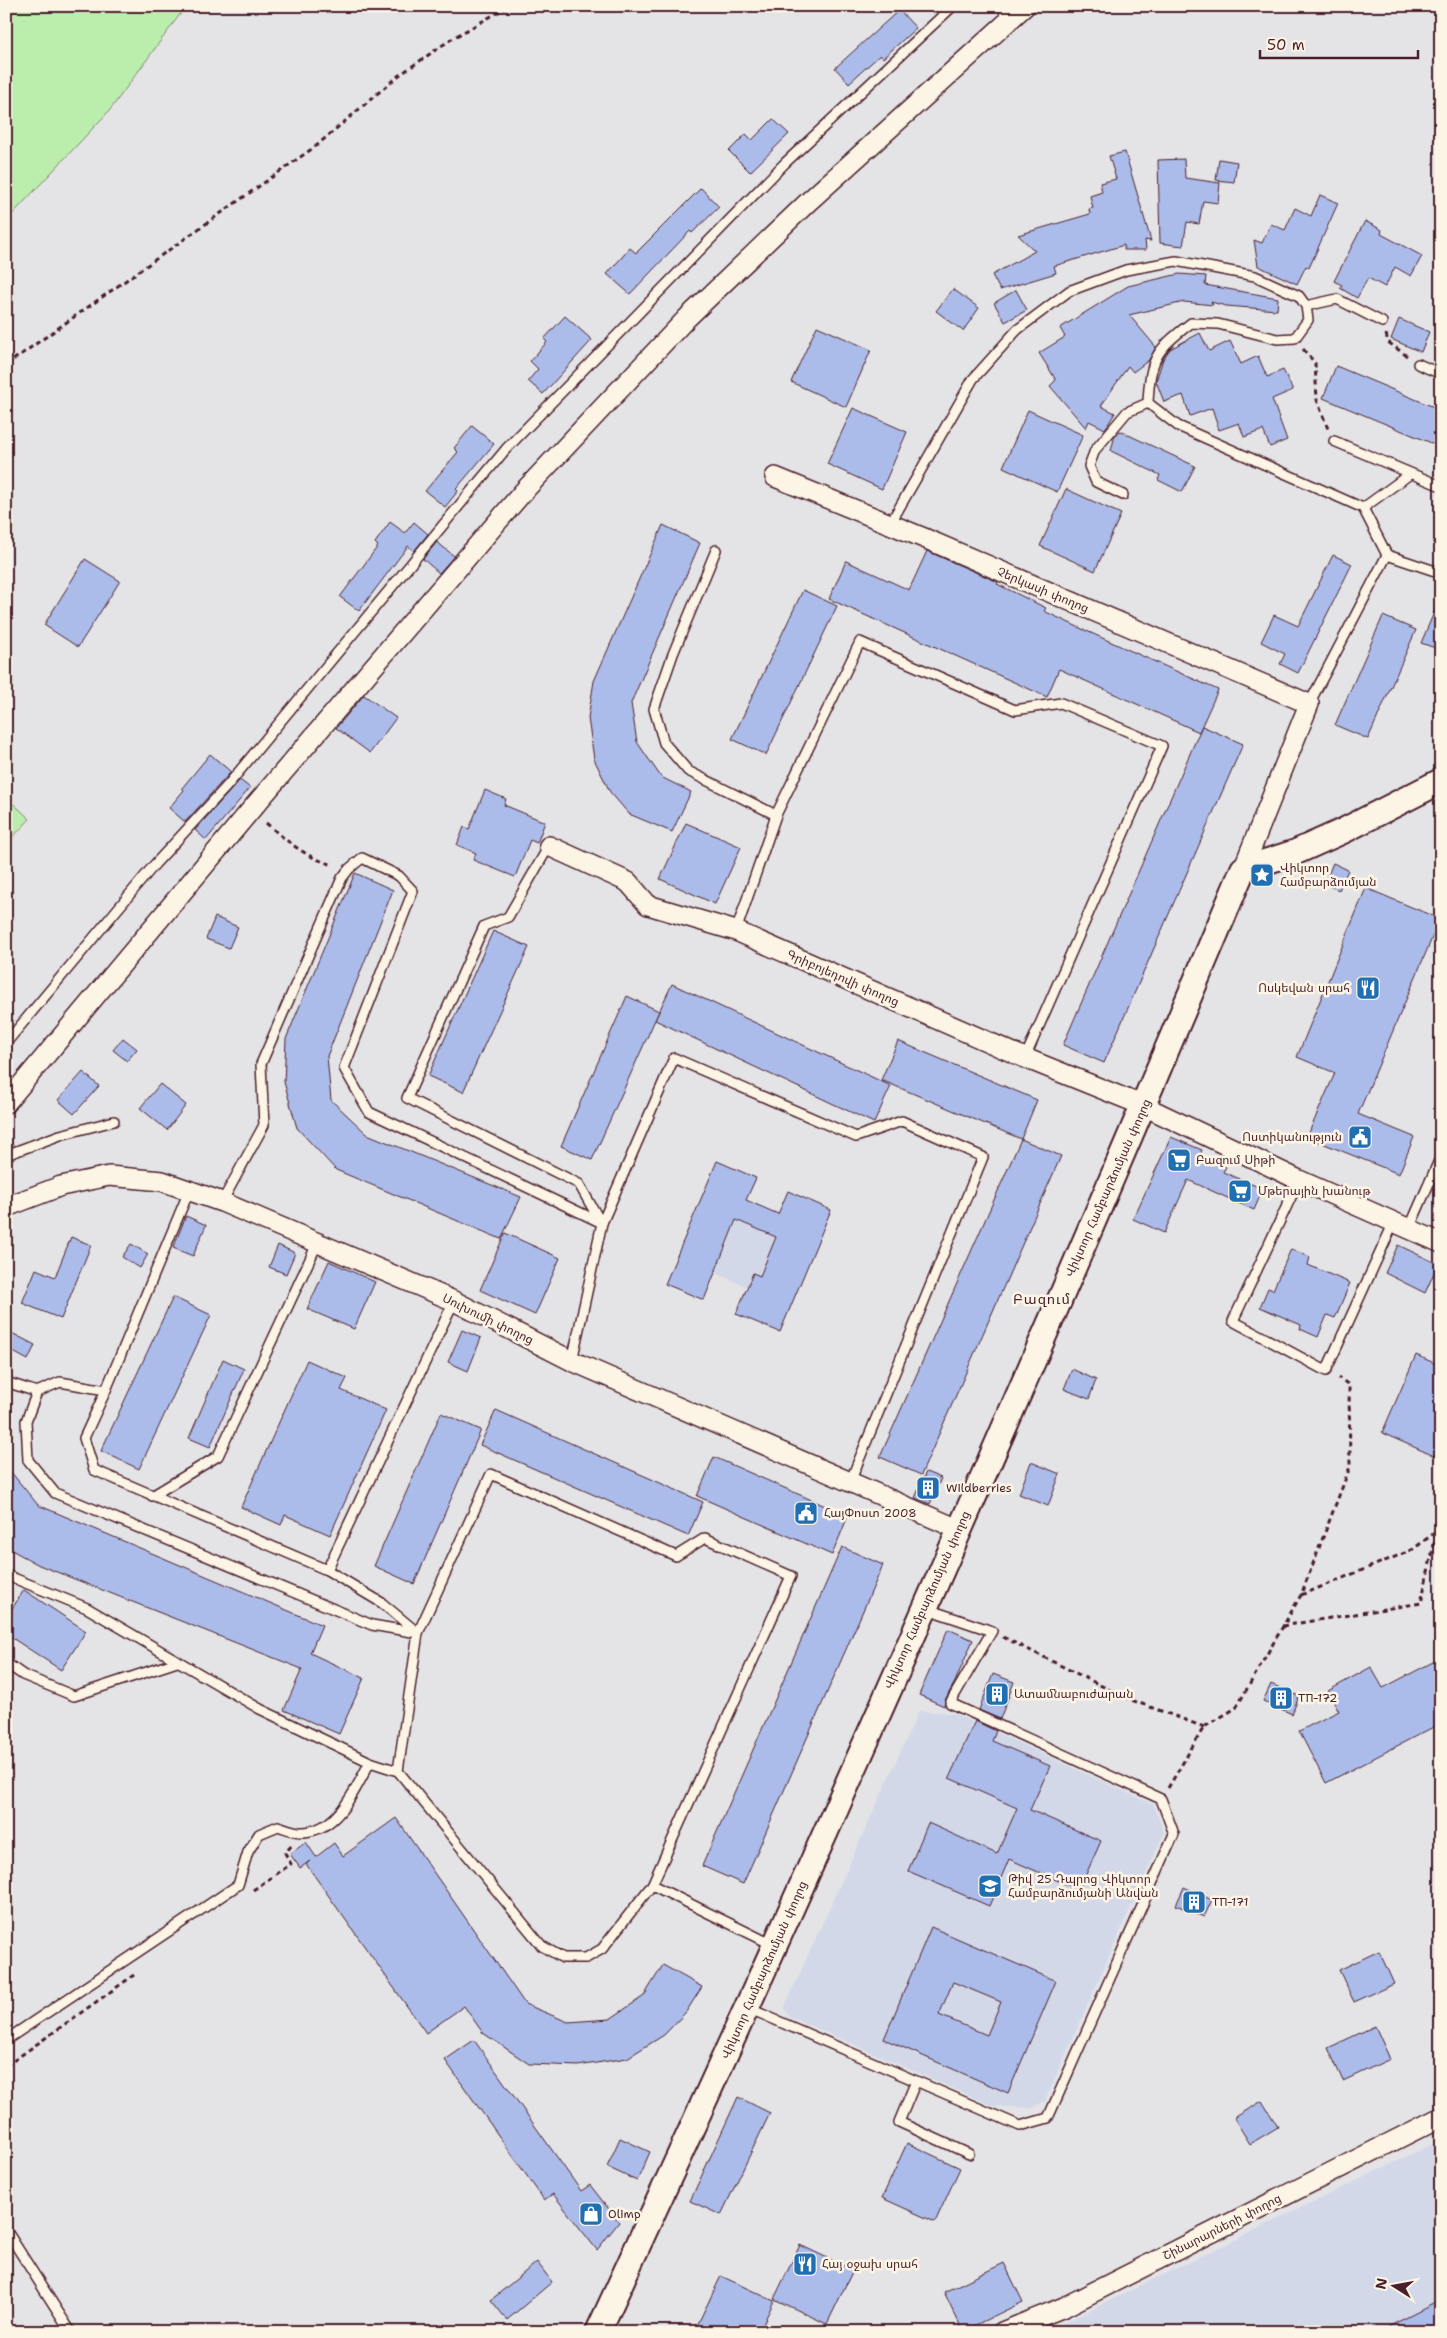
<svg xmlns="http://www.w3.org/2000/svg" width="1447" height="2338" font-family="'Shantell Sans','Noto Sans Armenian',sans-serif">
	<rect width="100%" height="100%" fill="#e4e4e7"/>
	<filter id="ink" filterUnits="userSpaceOnUse"><feTurbulence type="fractalNoise" baseFrequency=".02" numOctaves="2"/><feDisplacementMap in="SourceGraphic" scale="10" xChannelSelector="R" yChannelSelector="G"/><feConvolveMatrix kernelMatrix="1 2 1 2 8 2 1 2 1" color-interpolation-filters="sRGB"/></filter>
	<g filter="url(#ink)">
		<g fill="#d3d8e8">
			<polygon points="717,1161 756,1178 746,1200 778,1214 788,1191 831,1210 780,1332 736,1314 747,1287 716,1273 704,1300 665,1284"/>
			<polygon points="919,1711 953,1713 1154,1805 1164,1833 1045,2101 1032,2108 993,2106 789,2016 784,2008"/>
			<polygon points="1441,2140 1441,2332 1045,2332"/>
		</g>
		<g fill="#bbedad" stroke="#82866c">
			<polygon points="6,6 186,6 110,110 6,221"/>
			<polygon points="6,797 30,819 6,844"/>
		</g>
		<g fill="#abbceb" stroke="#4a1f2b" fill-rule="evenodd">
			<polygon points="899,10 916,28 883,58 880,55 849,83 835,68"/>
			<polygon points="773,119 789,134 750,172 729,151 746,134 752,140"/>
			<polygon points="1125,152 1151,241 1145,240 1146,250 1124,250 1124,245 1054,266 1056,273 1000,290 992,275 1035,251 1018,235 1090,214 1089,209 1093,208 1090,196 1102,192 1100,183 1116,179 1109,156"/>
			<polygon points="1184,159 1185,178 1220,183 1218,203 1203,201 1199,224 1187,222 1183,246 1160,243 1158,160"/>
			<polygon points="1219,159 1237,162 1234,182 1216,180"/>
			<polygon points="701,188 719,207 692,233 690,231 630,294 607,274 630,248 636,253"/>
			<polygon points="1320,195 1338,203 1309,268 1306,266 1297,284 1258,266 1254,240 1262,243 1271,224 1285,230 1295,208 1311,216"/>
			<polygon points="1365,221 1382,230 1381,234 1422,256 1411,276 1395,267 1385,287 1368,278 1357,298 1340,288 1342,285 1334,281"/>
			<polygon points="1179,274 1206,276 1205,285 1278,298 1277,310 1226,306 1211,302 1213,305 1184,302 1129,315 1156,347 1149,360 1133,372 1128,366 1101,406 1115,413 1105,429 1089,421 1086,428 1050,386 1056,380 1039,353 1065,337 1060,328 1128,286"/>
			<polygon points="953,289 979,308 963,331 936,311"/>
			<polygon points="1016,290 1027,310 1005,322 994,303"/>
			<polygon points="565,316 592,340 543,394 528,381 538,369 530,361 547,342 544,339"/>
			<polygon points="1399,319 1429,332 1421,352 1391,339"/>
			<polygon points="817,326 871,350 846,407 791,382"/>
			<polygon points="1200,333 1209,351 1230,341 1241,364 1258,356 1267,377 1283,370 1293,390 1272,399 1287,440 1270,447 1263,430 1244,437 1239,423 1219,430 1212,408 1190,416 1183,395 1164,402 1156,381 1163,359 1170,349"/>
			<polygon points="1336,366 1441,410 1441,447 1323,398"/>
			<polygon points="853,408 907,432 882,489 827,464"/>
			<polygon points="1028,410 1083,435 1057,492 1003,467"/>
			<polygon points="472,426 494,444 456,489 458,491 445,507 425,491 458,452 454,448"/>
			<polygon points="1120,431 1195,466 1182,492 1158,480 1160,475 1111,451 1115,435"/>
			<polygon points="1066,489 1121,514 1095,571 1040,546"/>
			<polygon points="390,522 405,533 414,522 428,534 414,551 408,546 359,611 340,597 378,546 375,543"/>
			<polygon points="663,525 700,543 631,703 637,742 661,777 691,792 672,832 629,814 610,792 594,759 588,718 594,681"/>
			<polygon points="437,542 454,556 439,573 423,559"/>
			<polygon points="927,551 998,582 997,584 1046,608 1044,611 1080,628 1218,690 1199,732 1059,669 1047,697 829,599 846,561 909,590"/>
			<polygon points="1333,555 1352,564 1298,673 1280,664 1285,654 1261,642 1274,615 1298,626"/>
			<polygon points="85,559 120,581 78,647 44,625"/>
			<polygon points="803,590 837,606 766,755 732,739"/>
			<polygon points="1441,596 1441,650 1421,643"/>
			<polygon points="1383,616 1416,630 1368,739 1335,725"/>
			<polygon points="364,695 396,718 370,753 336,728"/>
			<polygon points="1202,726 1243,744 1104,1063 1063,1045"/>
			<polygon points="210,754 231,772 185,822 169,808 184,790 182,788"/>
			<polygon points="240,780 250,788 206,840 195,830"/>
			<polygon points="485,790 506,799 504,805 545,822 537,843 530,840 515,877 473,860 476,853 457,845 464,827 469,829"/>
			<polygon points="686,823 741,847 715,904 660,879"/>
			<polygon points="1333,863 1348,870 1339,890 1324,884"/>
			<polygon points="355,873 393,890 327,1056 331,1100 367,1134 521,1197 501,1239 336,1170 297,1128 284,1082 286,1039"/>
			<polygon points="1366,888 1440,919 1358,1114 1414,1137 1399,1174 1307,1137 1335,1073 1297,1057"/>
			<polygon points="215,917 238,927 229,948 206,939"/>
			<polygon points="493,931 529,947 463,1092 428,1076"/>
			<polygon points="672,984 891,1086 874,1123 655,1020"/>
			<polygon points="627,996 659,1011 592,1160 561,1146"/>
			<polygon points="123,1038 137,1049 127,1061 113,1050"/>
			<polygon points="898,1041 1037,1100 1021,1139 881,1080"/>
			<polygon points="83,1072 99,1086 74,1114 58,1100"/>
			<polygon points="160,1084 186,1105 167,1130 140,1108"/>
			<polygon points="1171,1137 1202,1150 1200,1155 1226,1167 1223,1172 1263,1189 1254,1210 1188,1180 1164,1233 1133,1219"/>
			<polygon points="1021,1139 1061,1156 921,1475 880,1457"/>
			<polygon points="717,1161 756,1178 746,1200 778,1214 788,1191 831,1210 780,1332 736,1314 753,1273 760,1276 776,1237 736,1220 704,1300 665,1284"/>
			<polygon points="186,1216 206,1225 193,1256 173,1248"/>
			<polygon points="505,1233 560,1258 535,1315 480,1290"/>
			<polygon points="71,1237 91,1245 61,1319 22,1303 36,1269 55,1277"/>
			<polygon points="131,1244 148,1254 140,1268 122,1257"/>
			<polygon points="278,1245 295,1253 286,1274 269,1267"/>
			<polygon points="1398,1245 1438,1264 1425,1293 1385,1273"/>
			<polygon points="1291,1249 1310,1257 1308,1265 1350,1283 1335,1318 1327,1315 1318,1337 1300,1329 1301,1325 1260,1307 1268,1288 1273,1290"/>
			<polygon points="329,1261 375,1282 354,1329 307,1309"/>
			<polygon points="173,1297 211,1315 139,1469 101,1451"/>
			<polygon points="6,1330 35,1345 28,1360 6,1348"/>
			<polygon points="462,1330 481,1338 468,1371 448,1362"/>
			<polygon points="1416,1355 1441,1366 1441,1459 1382,1433"/>
			<polygon points="223,1359 244,1369 210,1447 189,1438"/>
			<polygon points="307,1360 347,1378 341,1390 386,1410 330,1535 285,1515 281,1525 241,1507"/>
			<polygon points="1072,1369 1096,1380 1089,1399 1064,1389"/>
			<polygon points="496,1410 703,1502 688,1536 480,1445"/>
			<polygon points="441,1413 481,1430 414,1584 374,1566"/>
			<polygon points="714,1457 848,1516 832,1555 697,1496"/>
			<polygon points="1031,1462 1060,1474 1048,1506 1019,1494"/>
			<polygon points="6,1466 38,1505 322,1625 310,1653 364,1678 339,1734 284,1710 302,1669 39,1565 6,1547"/>
			<polygon points="926,1472 941,1478 930,1504 915,1498"/>
			<polygon points="842,1547 883,1565 743,1884 702,1866"/>
			<polygon points="24,1590 86,1631 61,1670 6,1634 6,1618"/>
			<polygon points="948,1629 973,1640 955,1682 945,1700 944,1706 919,1695"/>
			<polygon points="1433,1662 1441,1678 1441,1723 1326,1783 1299,1731 1339,1711 1328,1691 1371,1667 1383,1688"/>
			<polygon points="993,1674 1014,1682 1000,1719 979,1710"/>
			<polygon points="1271,1684 1299,1696 1292,1714 1263,1701"/>
			<polygon points="975,1721 996,1731 992,1741 1050,1766 1030,1810 1101,1841 1079,1890 1009,1859 989,1906 908,1871 928,1823 997,1854 1017,1808 949,1778"/>
			<polygon points="396,1818 525,2004 568,2022 610,2019 644,1996 663,1965 702,1987 686,2012 664,2035 627,2058 578,2066 529,2064 483,2033 464,2006 426,2033 306,1864 310,1861 300,1868 290,1854 306,1842 316,1857 334,1843 343,1856"/>
			<polygon points="1184,1887 1212,1900 1204,1917 1176,1905"/>
			<path d="M931 1927 1056 1981 1008 2093 884 2039ZM953 1982 1001 2002 987 2035 939 2015Z"/>
			<polygon points="1379,1951 1394,1984 1354,2002 1339,1970"/>
			<polygon points="1375,2026 1390,2059 1343,2081 1328,2048"/>
			<polygon points="474,2040 581,2191 590,2185 619,2222 597,2250 553,2194 544,2200 445,2060"/>
			<polygon points="738,2097 770,2113 721,2215 690,2201"/>
			<polygon points="1262,2101 1278,2127 1250,2144 1234,2118"/>
			<polygon points="620,2138 650,2152 637,2181 607,2167"/>
			<polygon points="907,2143 960,2168 935,2222 882,2198"/>
			<polygon points="800,2245 853,2270 827,2324 774,2299"/>
			<polygon points="537,2262 552,2282 507,2320 491,2300"/>
			<polygon points="1004,2263 1023,2302 963,2331 944,2292"/>
			<polygon points="721,2276 774,2301 759,2332 694,2332"/>
			<polygon points="1441,2300 1441,2332 1378,2332"/>
		</g>
		<g fill="none" stroke-linecap="round" stroke-linejoin="round">
			<g stroke="#4a1f2b" stroke-width="12">
				<g id="service">
					<polyline points="1003,23 1006,6"/>
					<polyline points="1306,306 1337,299 1382,322"/>
					<polyline points="1418,364 1441,374"/>
					<polyline points="1334,441 1441,486"/>
					<polyline points="1123,495 1096,482 1089,466 1095,450 1127,412 1148,403"/>
					<polyline points="1363,508 1410,474"/>
					<path d="M890 524 973 379 1017 330 1069 291 1126 270 1176 261 1255 276 1299 296 1306 306 1308 320 1295 338 1277 339 1218 324 1191 323C1156 350 1150 358 1148 403L1178 426 1363 508 1387 555 1309 704"/>
					<polyline points="716,550 673,654 654,709 664,743 688,771 776,815"/>
					<polyline points="1387,555 1441,573"/>
					<polyline points="549,846 508,917 484,926 407,1098 579,1184 601,1223"/>
					<polyline points="736,931 776,815 860,642 1015,710 1061,703 1162,746 1025,1058"/>
					<polyline points="6,1043 155,864 227,786 506,449 785,163 953,6"/>
					<polyline points="6,1155 60,1135 114,1121"/>
					<polyline points="1299,1180 1233,1321 1326,1371 1394,1222"/>
					<polyline points="222,1202 264,1125 261,1064 342,878 349,869 362,858 399,876 413,891 344,1068 369,1112 602,1223"/>
					<polyline points="1409,1229 1441,1156"/>
					<polyline points="572,1361 602,1223 674,1058 856,1137 902,1121 983,1157 850,1482"/>
					<polyline points="6,1382 37,1392"/>
					<polyline points="106,1390 84,1438 94,1470 327,1570 382,1603 418,1633 491,1474 676,1556 705,1538 791,1576 652,1885 602,1949 586,1958 563,1958 542,1946 398,1771 418,1633 372,1625 55,1493 28,1460 26,1421 37,1392 60,1382 106,1390 189,1191"/>
					<polyline points="152,1496 218,1456 318,1242"/>
					<polyline points="327,1570 454,1301"/>
					<polyline points="6,1575 87,1608 260,1709 370,1762"/>
					<polyline points="6,1663 23,1675 74,1696 177,1662"/>
					<polyline points="652,1885 773,1945"/>
					<polyline points="748,2008 916,2081 899,2122 969,2154"/>
					<path d="M6 2040 238 1885 248 1852 259 1834 278 1826C285 1828 296 1833 304 1832 339 1830 355 1789 370 1762L398 1771"/>
					<polyline points="916,2081 1020,2126 1048,2118 1174,1834 1161,1799 950,1703 992,1631 927,1609"/>
					<polyline points="6,2230 71,2332"/>
				</g>
			</g>
			<g stroke="#4a1f2b" stroke-width="22">
				<g id="minor">
					<polyline points="775,477 924,538 1309,704 1243,869"/>
					<polyline points="549,846 628,882 648,905 736,931 1025,1058 1144,1106 1299,1180 1441,1243"/>
					<polyline points="6,1103 250,811 523,492 687,318 808,202 1025,6"/>
					<polyline points="6,1207 61,1186 109,1176 162,1181 222,1202 454,1301 572,1361 958,1529"/>
					<polyline points="1002,2332 1064,2307 1441,2117"/>
				</g>
			</g>
			<g stroke="#4a1f2b" stroke-width="28">
				<path id="tertiary" d="M598 2332C822 1849 1037 1360 1243 869L1296 852 1343 831 1441 781"/>
			</g>
			<g stroke="#4a1f2b" stroke-width="3" stroke-dasharray="5 4" stroke-linecap="butt">
				<polyline points="1386,334 1388,342 1407,356"/>
				<polyline points="1303,349 1315,363 1317,400 1328,429"/>
				<polyline points="6,365 316,146 398,76 453,38 509,6"/>
				<path d="M266 823C287 841 306 858 334 865"/>
				<polyline points="1301,1595 1412,1550 1437,1531"/>
				<polyline points="1282,1626 1421,1603 1437,1531 1441,1529"/>
				<polyline points="1003,1637 1126,1698 1204,1727"/>
				<polyline points="1168,1788 1204,1727 1236,1708 1301,1595 1350,1467 1349,1385 1339,1378"/>
				<polyline points="253,1890 291,1864 285,1853 292,1845"/>
				<polyline points="6,2066 134,1975"/>
			</g>
			<use href="#service" stroke="#fcf5e5" stroke-width="9"/>
			<use href="#minor" stroke="#fcf5e5" stroke-width="19"/>
			<use href="#tertiary" stroke="#fcf5e5" stroke-width="24"/>
		</g>
	</g>
	<defs>
		<g id="sight-square" transform="scale(1.25)"><rect x="-9" y="-9" width="18" height="18" rx="4" fill="#1f6fb2" stroke="#fcf5e5"/><path d="M0-6L1.8-2.2L6-1.7L2.9 1.2L3.7 5.4L0 3.3L-3.7 5.4L-2.9 1.2L-6-1.7L-1.8-2.2Z" fill="#fff"/></g>
		<g id="restaurant-square" transform="scale(1.25)"><rect x="-9" y="-9" width="18" height="18" rx="4" fill="#1f6fb2" stroke="#fcf5e5"/><path d="M-5-6h1v4h1v-4h1v4h1v-4h1v5L-1.5 .5V6h-2V.5L-5-1ZM5-6V6H3V1.5H1.5Q1.5-4 5-6Z" fill="#fff"/></g>
		<g id="civic-square" transform="scale(1.25)"><rect x="-9" y="-9" width="18" height="18" rx="4" fill="#1f6fb2" stroke="#fcf5e5"/><path d="M-.6-6.5H3V-4.5H.6V-3L4-1V1h2V6H-6V1h2V-1L-.6-3ZM-1.2 2.5V6h2.4V2.5Z" fill="#fff"/></g>
		<g id="supermarket-square" transform="scale(1.25)"><rect x="-9" y="-9" width="18" height="18" rx="4" fill="#1f6fb2" stroke="#fcf5e5"/><path d="M-6-5.5h2.5l.6 2H6L4.5 2H-2.5L-4.4-4H-6ZM-1.5 3.2a1.3 1.3 0 1 0 .1 0ZM3 3.2a1.3 1.3 0 1 0 .1 0Z" fill="#fff"/></g>
		<g id="building-square" transform="scale(1.25)"><rect x="-9" y="-9" width="18" height="18" rx="4" fill="#1f6fb2" stroke="#fcf5e5"/><path d="M-4-6H4V6H1V3H-1V6H-4ZM-2.5-4.3h1.7v1.8h-1.7ZM.8-4.3h1.7v1.8H.8ZM-2.5-1h1.7V.8h-1.7ZM.8-1h1.7V.8H.8Z" fill="#fff"/></g>
		<g id="school-square" transform="scale(1.25)"><rect x="-9" y="-9" width="18" height="18" rx="4" fill="#1f6fb2" stroke="#fcf5e5"/><path d="M0-5L7-2L0 1L-7-2ZM-4 1L0 2.5L4 1V4Q0 6-4 4Z" fill="#fff"/></g>
		<g id="shop-square" transform="scale(1.25)"><rect x="-9" y="-9" width="18" height="18" rx="4" fill="#1f6fb2" stroke="#fcf5e5"/><path d="M-5-2.5h2.3a2.7 3.5 0 0 1 5.4 0H5L5.5 6h-11ZM-1.5-2.5h3a1.5 2.3 0 0 0-3 0Z" fill="#fff"/></g>
	</defs>
	<g fill-rule="evenodd">
		<use href="#sight-square" x="1262" y="875"/>
		<use href="#restaurant-square" x="1368" y="988"/>
		<use href="#civic-square" x="1360" y="1137"/>
		<use href="#supermarket-square" x="1179" y="1160"/>
		<use href="#supermarket-square" x="1240" y="1191"/>
		<use href="#building-square" x="928" y="1488"/>
		<use href="#civic-square" x="806" y="1513"/>
		<use href="#building-square" x="997" y="1694"/>
		<use href="#building-square" x="1281" y="1698"/>
		<use href="#school-square" x="990" y="1886"/>
		<use href="#building-square" x="1194" y="1902"/>
		<use href="#shop-square" x="591" y="2214"/>
		<use href="#restaurant-square" x="805" y="2264"/>
	</g>
	<g text-anchor="middle" dominant-baseline="central" stroke-width="5" stroke-linejoin="round" paint-order="stroke">
		<g font-size="12" fill="#4a1f2b" stroke="#fcf5e5">
			<text transform="translate(1043 590) rotate(23)">Չերկասի փողոց</text>
			<text transform="translate(843 978) rotate(24)">Գրիբոյեդովի փողոց</text>
			<text transform="translate(1108 1188) rotate(-66)">Վիկտոր Համբարձումյան փողոց</text>
			<text transform="translate(488 1319) rotate(26)">Սուխումի փողոց</text>
			<text transform="translate(927 1600) rotate(-66)">Վիկտոր Համբարձումյան փողոց</text>
			<text transform="translate(764 1970) rotate(-66)">Վիկտոր Համբարձումյան փողոց</text>
			<text transform="translate(1222 2227) rotate(-27)">Շինարարների փողոց</text>
		</g>
		<g font-size="12" fill="#4a1f2b" stroke="#fcf5e5" text-anchor="start">
			<text x="1280" y="868">Վիկտոր<tspan x="1280" dy="14">Համբարձումյան</tspan></text>
			<text x="1350" y="988" text-anchor="end">Ոսկեվան սրահ</text>
			<text x="1342" y="1137" text-anchor="end">Ոստիկանություն</text>
			<text x="1196" y="1160">Բազում Սիթի</text>
			<text x="1258" y="1191">Մթերային խանութ</text>
			<text x="946" y="1488">Wildberries</text>
			<text x="824" y="1513">ՀայՓոստ 2008</text>
			<text x="1014" y="1694">Ատամնաբուժարան</text>
			<text x="1298" y="1698">ТП-172</text>
			<text x="1008" y="1879">Թիվ 25 Դպրոց Վիկտոր<tspan x="1008" dy="14">Համբարձումյանի Անվան</tspan></text>
			<text x="1212" y="1902">ТП-171</text>
			<text x="608" y="2214">Olimp</text>
			<text x="822" y="2264">Հայ օջախ սրահ</text>
		</g>
		<g font-size="14" letter-spacing="1" fill="#4a1f2b" stroke="#fcf5e5">
			<text x="1042" y="1299">Բազում</text>
		</g>
	</g>
	<rect width="1447" height="2338" fill="none" stroke="#fcf5e5" stroke-width="25"/>
	<rect x="12" y="12" width="1422" height="2313" fill="none" stroke="#4a1f2b" stroke-width="2" filter="url(#ink)"/>
	<g transform="translate(1394 2286) rotate(281)" stroke="#fcf5e5" stroke-width="4" paint-order="stroke">
	<path d="M0-4L9 19L0 12L-9 19Z" fill="#4a1f2b"/>
	<text y="-8" font-size="14" font-weight="bold" text-anchor="middle" fill="#4a1f2b">N</text>
	</g>
	<path d="M1260 50v8h158v-8" fill="none" stroke="#4a1f2b" stroke-width="2.5"/>
	<text x="1267" y="50" font-size="15" fill="#4a1f2b" stroke="#fcf5e5" stroke-width="4" paint-order="stroke">50 m</text>
</svg>
